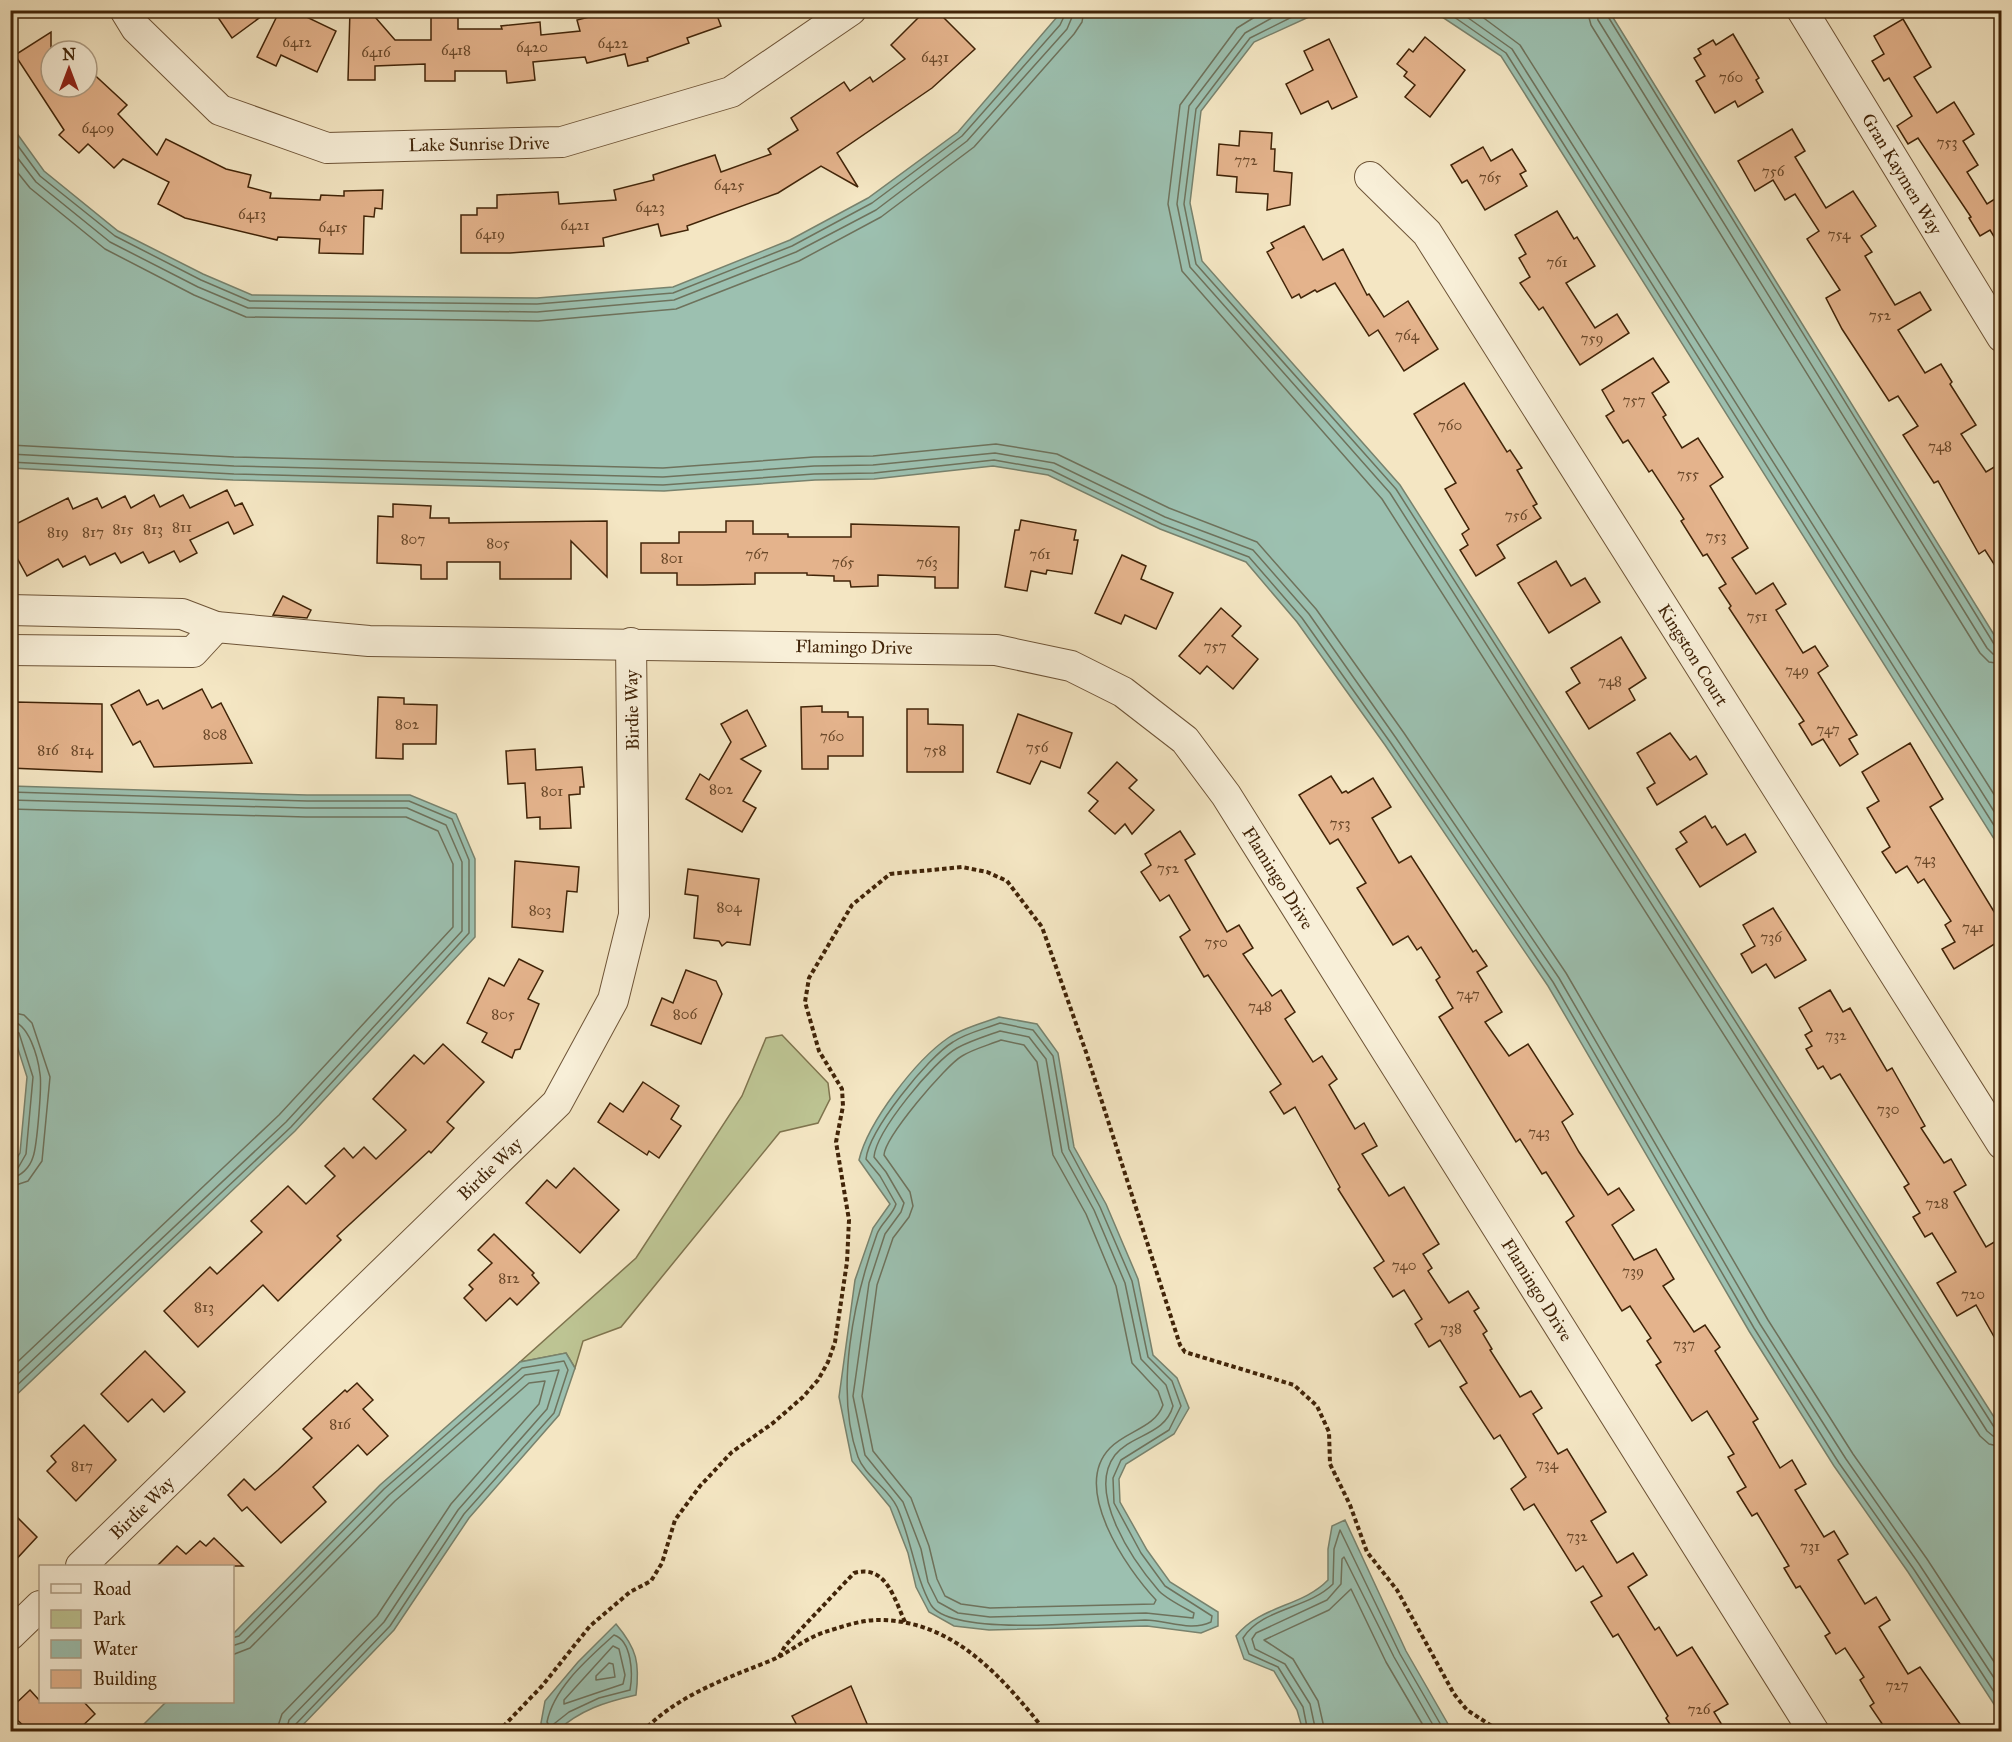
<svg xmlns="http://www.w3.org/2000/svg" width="2012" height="1742" font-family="'IM FELL Great Primer',serif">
	<rect width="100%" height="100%" fill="#f4e6c3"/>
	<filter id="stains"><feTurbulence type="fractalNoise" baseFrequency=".00333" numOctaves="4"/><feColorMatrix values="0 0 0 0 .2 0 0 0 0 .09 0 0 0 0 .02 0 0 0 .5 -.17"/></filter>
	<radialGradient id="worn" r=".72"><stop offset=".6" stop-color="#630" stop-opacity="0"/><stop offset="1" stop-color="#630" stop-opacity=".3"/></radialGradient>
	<polygon fill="#bdc493" stroke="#7f744e" stroke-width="1.5" points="782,1035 828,1083 830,1099 818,1123 780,1132 621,1327 583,1341 575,1368 566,1353 520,1362 636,1258 742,1096 766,1038"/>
	<g fill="#9cc0b0" stroke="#78826d" stroke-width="1.5">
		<polygon points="1063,10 1322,11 1254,42 1201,111 1190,203 1202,261 1400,485 2001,1428 2001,1715 1908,1572 1834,1466 1749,1331 1548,986 1385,745 1297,622 1246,562 1160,529 1048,475 993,466 874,479 815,480 664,491 233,480 11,468 11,125 44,171 118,231 203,274 252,295 537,298 673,287 790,240 868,198 958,132"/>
		<polygon points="1433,11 1609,11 2001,646 2001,850 1501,56"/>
		<polygon points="11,786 307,795 410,795 456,814 475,859 475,937 295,1131 11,1400 11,1167 20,1153 27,1077 11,1027"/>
		<path d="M999 1017 1037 1024 1058 1053 1074 1147 1106 1204 1138 1279 1153 1355 1177 1378 1189 1408 1174 1434 1126 1464 1119 1479 1120 1502 1147 1550 1170 1582 1218 1612V1626L1201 1633 1147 1626 989 1630 954 1626 929 1612 916 1587 908 1553 890 1507 852 1461 839 1397 855 1280 873 1228 890 1204 859 1160C868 1122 916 1060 948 1038 962 1028 983 1023 999 1017Z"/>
		<polygon points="566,1353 575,1368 559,1415 469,1518 394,1630 297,1731 137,1731 166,1702 232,1702 233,1634 380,1485 520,1362"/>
		<path d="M1345 1520 1406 1651 1452 1731H1303L1297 1710 1274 1671 1244 1659 1236 1636C1261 1605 1302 1607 1328 1580V1549L1332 1526Z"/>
		<path d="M616 1624C637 1649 640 1663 636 1695 605 1702 580 1710 557 1731H545L541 1723 545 1701 578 1662Z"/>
	</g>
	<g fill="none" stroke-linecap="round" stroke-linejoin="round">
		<g stroke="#6e725c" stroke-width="1.5">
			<polyline points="1266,10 1237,28 1180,105 1168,204 1182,271 1382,499 1980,1436 1989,1444 2002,1447"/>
			<polyline points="1286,10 1245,33 1189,106 1177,204 1190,267 1390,493 1987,1431 1993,1436 2002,1438"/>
			<polyline points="1306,10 1250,38 1196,109 1184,204 1196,264 1396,489 1994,1427 2002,1430"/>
			<polyline points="1444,10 1506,53 2002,838"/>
			<polyline points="1457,10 1512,49 2002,824"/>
			<polyline points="1473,10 1520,45 2002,807"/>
			<polyline points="1587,10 1591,25 1980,653 1989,662 2002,664"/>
			<polyline points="1596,10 1598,20 1987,648 1993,654 2002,655"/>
			<polyline points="1604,10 1994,644 2002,648"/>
			<polyline points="10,135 40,176 115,236 201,280 250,301 537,304 673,293 792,246 872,203 962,136 1060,25 1067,10"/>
			<polyline points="10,148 36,182 110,242 198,287 248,308 537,312 674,300 796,252 876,210 967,141 1067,29 1075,10"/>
			<polyline points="10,163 30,188 105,249 194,295 246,317 538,321 676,309 799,261 881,217 974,147 1074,34 1082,22 1084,10"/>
			<polyline points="10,445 234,457 663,468 814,457 873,456 996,444 1057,454 1169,508 1257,542 1316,609 1404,733 1566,973 1768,1320 1853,1454 1927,1559 2002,1674"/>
			<polyline points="10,454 234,466 663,477 814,466 873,465 995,453 1054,463 1165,517 1253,550 1309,614 1396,738 1559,978 1760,1324 1846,1459 1919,1564 2002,1690"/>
			<polyline points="10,462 234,474 663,485 814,474 874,473 994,460 1051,470 1162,524 1249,557 1302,618 1390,742 1553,982 1754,1328 1839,1463 1913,1568 2002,1704"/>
			<polyline points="10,792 307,801 409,801 452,819 469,860 469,933 291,1127 10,1392"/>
			<polyline points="10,800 306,808 407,808 446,825 462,862 462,931 286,1122 10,1381"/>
			<polyline points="10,809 306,817 406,817 438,831 453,864 453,927 279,1115 10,1369"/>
			<polyline points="10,1012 24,1015 32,1023 50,1077 42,1161 28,1181 10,1187"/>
			<path d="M10 1021C29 1022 38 1058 40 1074 42 1086 37 1146 33 1157 30 1167 21 1177 10 1178"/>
			<path d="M1000 1023 1033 1030 1053 1056 1069 1149 1100 1207 1132 1281 1148 1357 1172 1381 1181 1406 1169 1430 1121 1460 1113 1478 1114 1503 1141 1553 1165 1586 1212 1616 1211 1622C1190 1632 1167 1620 1145 1620 1125 1621 1105 1622 1085 1623 1055 1625 948 1632 931 1605 915 1577 911 1538 897 1507 888 1488 865 1476 858 1457 834 1390 854 1298 877 1234 881 1223 893 1215 896 1204L880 1176 866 1159C869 1130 928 1057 953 1042 966 1033 985 1029 1000 1023Z"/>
			<polyline points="10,1029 19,1033 33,1077 26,1154 18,1168 10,1170"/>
			<path d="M1000 1031 1029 1037 1046 1059 1062 1152 1094 1210 1125 1283 1141 1359 1166 1385 1173 1406C1165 1435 1132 1434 1115 1455 1086 1493 1133 1561 1159 1591 1168 1600 1183 1607 1194 1613L1193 1618 1146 1613 990 1617 958 1613 938 1602 928 1582 921 1549 903 1502 865 1455 853 1396 869 1283 885 1234 901 1212 904 1203 886 1172 874 1157C876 1131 934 1061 957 1048 970 1041 986 1036 1000 1031Z"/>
			<path d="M1001 1040 1024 1045 1037 1062 1053 1155 1086 1214 1116 1286 1132 1363 1158 1391 1163 1405C1155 1428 1126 1431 1110 1448 1071 1488 1126 1568 1156 1600L1154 1604 990 1608 961 1604 945 1596 937 1579 929 1546 911 1498 873 1451 862 1396 877 1285 893 1238 909 1217 913 1206 910 1192 884 1155C885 1137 945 1066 962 1056 973 1049 989 1045 1001 1040Z"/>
			<path d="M614 1635C632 1641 633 1674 630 1690L599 1698 569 1712 550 1727 547 1722C554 1687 589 1658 614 1635Z"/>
			<polyline points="232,1638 239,1636 384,1489 522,1368 564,1361 568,1370 554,1413 464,1514 390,1626 295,1725 293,1732"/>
			<polyline points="232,1646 244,1642 389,1495 525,1375 559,1370 547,1409 458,1510 384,1622 289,1720 286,1732"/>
			<polygon points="613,1646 619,1649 625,1675 623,1684 564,1704 564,1700"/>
			<polyline points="232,1655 250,1648 395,1501 529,1383 545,1381 539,1404 451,1504 377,1616 282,1714 276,1732"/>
			<polygon points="609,1663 613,1664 615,1677 596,1680 596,1676"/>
			<path d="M1308 1732 1303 1707 1278 1667 1249 1654 1243 1638C1262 1608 1308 1609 1333 1584L1334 1549 1340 1530 1400 1654 1445 1732"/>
			<polyline points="1316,1732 1310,1704 1285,1664 1255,1649 1252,1639 1256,1633 1327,1600 1341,1584 1342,1559 1344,1557 1394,1657 1437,1732"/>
			<polyline points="1325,1732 1318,1701 1293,1659 1264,1640 1329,1610 1351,1589 1386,1662 1427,1732"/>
		</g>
	</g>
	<g fill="#e4b38c" stroke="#412408" stroke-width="1.5">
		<polygon points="213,10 270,10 232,38"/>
		<polygon points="280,10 292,10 336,31 317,72 281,55 276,66 257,57"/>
		<polygon points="350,10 375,10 375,17 395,40 431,40 431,17 458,17 458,29 502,29 501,26 540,22 541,35 580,31 577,20 617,10 715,10 721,26 687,38 689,43 647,58 648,61 628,66 625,54 587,63 585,57 533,62 535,80 507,83 506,71 455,71 455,81 425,81 425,64 375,66 375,80 348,80"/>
		<polygon points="926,10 936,10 975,49 932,88 837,153 858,187 821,166 778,193 687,226 688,230 661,236 658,224 603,238 604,246 510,253 461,253 461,215 477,215 477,208 497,208 497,195 558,192 559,204 616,200 614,190 654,180 653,175 715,155 721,172 771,154 768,149 798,130 791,118 844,82 850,91 870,77 873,82 905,59 891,45"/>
		<polygon points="1903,19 1931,67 1914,77 1937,113 1954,102 1974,134 1963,141 1978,165 1967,172 1987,204 2001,195 2001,248 1990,230 1980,236 1969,218 1971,217 1918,138 1908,144 1897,126 1912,116 1889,78 1884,81 1872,61 1884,54 1874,36"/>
		<polygon points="51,32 51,87 87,87 87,68 127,105 118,114 157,155 166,139 226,169 251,175 248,187 271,193 270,198 320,200 321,195 344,196 344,191 383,190 382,209 375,208 374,217 364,216 363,254 319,253 320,239 278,237 277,240 185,218 158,204 169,182 123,159 114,168 88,144 79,153 59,135 64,130 15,55"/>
		<polygon points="1733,34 1759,78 1756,80 1763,92 1738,107 1735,101 1715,113 1696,81 1705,76 1694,58 1701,54 1698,49 1713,40 1716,45"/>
		<polygon points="1425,37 1465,70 1430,117 1405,97 1415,85 1404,76 1407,72 1397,64 1409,49 1413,52"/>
		<polygon points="1329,39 1357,97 1332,109 1328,101 1301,114 1286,84 1313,70 1304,51"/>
		<polygon points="1792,129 1805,151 1795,157 1826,208 1853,191 1876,226 1861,236 1872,252 1865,256 1895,305 1920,292 1931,310 1898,330 1925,373 1941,364 1952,382 1950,384 1976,425 1961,434 1986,472 2001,463 2001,575 1985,550 1979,554 1938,481 1934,483 1903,435 1918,426 1898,396 1889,401 1842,329 1826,298 1840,290 1807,239 1819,231 1795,194 1785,200 1773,180 1755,191 1738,161"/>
		<polygon points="1240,131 1272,133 1271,149 1275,149 1274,171 1292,173 1290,205 1267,210 1268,194 1236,192 1237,177 1217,175 1219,144 1239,146"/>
		<polygon points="1483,147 1491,161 1512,149 1526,171 1520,174 1527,186 1485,210 1467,180 1462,183 1451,165"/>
		<polygon points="1557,211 1574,239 1577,237 1595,266 1566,283 1595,328 1617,314 1629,333 1580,365 1543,307 1539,310 1520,283 1530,277 1519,258 1526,254 1515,235"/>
		<polygon points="1304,226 1323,260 1343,249 1367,295 1369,294 1384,317 1408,301 1438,349 1404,371 1378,330 1369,336 1335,283 1317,292 1315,290 1301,298 1299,294 1292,298 1267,252 1274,248 1271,243"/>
		<polygon points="1653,358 1669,382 1652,393 1666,415 1663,417 1682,448 1698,438 1723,477 1710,486 1748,548 1732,558 1756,594 1773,583 1786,604 1776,610 1803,653 1815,646 1828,666 1818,673 1857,735 1849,739 1858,754 1840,766 1823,739 1812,745 1799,724 1804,721 1729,608 1731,606 1719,588 1726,584 1707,554 1703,556 1681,521 1684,519 1652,470 1649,472 1628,440 1623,443 1606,416 1614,411 1602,390"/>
		<polygon points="1464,383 1507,452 1510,450 1522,468 1517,470 1537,504 1533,506 1541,518 1497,545 1505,558 1476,576 1460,550 1468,545 1462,534 1469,529 1445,489 1456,483 1414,414"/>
		<polygon points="227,490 235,506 242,503 253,525 234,534 228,522 190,540 197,553 180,562 174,551 149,563 143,552 121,563 115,553 90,565 85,556 63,567 58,559 27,576 17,558 10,561 10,527 68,498 73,509 97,498 102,508 125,496 131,508 154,495 160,507 183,495 190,508"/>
		<polygon points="393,504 431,506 430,518 449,518 449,523 607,521 607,577 571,541 571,579 500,579 500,562 447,562 447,579 421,579 421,565 377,563 378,516 393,517"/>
		<polygon points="1021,520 1076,530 1074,540 1078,540 1072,574 1047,570 1046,574 1031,571 1027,591 1005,587 1015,530 1019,530"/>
		<polygon points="726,521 753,521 753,534 788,534 788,537 851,537 851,524 959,527 958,588 935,588 935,577 878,575 878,586 851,587 850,581 834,581 834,576 807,575 807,573 755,573 755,584 703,585 677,585 677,573 641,573 641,543 679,543 679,532 726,532"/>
		<polygon points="1122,555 1146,566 1141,579 1173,593 1156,629 1125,615 1121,624 1095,613"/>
		<polygon points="1556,561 1571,586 1585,578 1600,602 1549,633 1518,583"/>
		<polygon points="283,596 311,610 307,618 273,615"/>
		<polygon points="1221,608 1241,626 1232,636 1258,659 1233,689 1207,666 1200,674 1179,656"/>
		<polygon points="1621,637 1646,678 1629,689 1635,700 1589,729 1566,692 1580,683 1571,668"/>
		<polygon points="202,689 212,708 221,703 252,763 154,767 140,741 133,745 111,705 139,690 147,705 158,700 163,709"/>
		<polygon points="378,697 404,698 404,704 437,705 436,744 403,744 403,759 376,758"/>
		<polygon points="15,702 102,704 102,772 10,768 10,733 15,733"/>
		<polygon points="822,706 822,712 848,712 848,717 863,717 863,756 828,756 828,769 802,769 801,707"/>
		<polygon points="907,709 928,709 928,724 963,725 963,772 907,772"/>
		<polygon points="747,710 766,746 741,759 761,771 743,801 756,808 742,832 686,799 700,774 709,780 731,742 721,724"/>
		<polygon points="1018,714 1072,733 1060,768 1041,761 1030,784 997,772"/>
		<polygon points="1670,733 1690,760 1696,756 1707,774 1657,805 1647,788 1655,783 1637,753"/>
		<polygon points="1910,743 1943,799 1930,807 2001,923 2001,940 1954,969 1942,949 1955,942 1945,925 1951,921 1924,879 1918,883 1907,866 1896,873 1882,852 1890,847 1867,808 1879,801 1862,772"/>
		<polygon points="535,749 536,770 582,767 584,787 580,787 580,794 569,795 571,828 540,829 540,817 527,818 525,783 508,784 506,751"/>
		<polygon points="1117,762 1137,780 1129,788 1154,810 1132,834 1125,824 1115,834 1089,811 1098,801 1088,793"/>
		<polygon points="1331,776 1342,793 1346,791 1348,793 1373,778 1391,807 1372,818 1399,863 1411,856 1473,952 1476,950 1487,966 1477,972 1502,1012 1485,1022 1509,1056 1528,1044 1573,1114 1562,1122 1579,1152 1608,1195 1619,1188 1634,1210 1612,1225 1634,1260 1656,1249 1674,1279 1663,1286 1694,1332 1705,1325 1720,1347 1715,1351 1758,1419 1753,1422 1780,1468 1792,1460 1806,1484 1795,1490 1824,1537 1834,1531 1848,1554 1838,1560 1865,1604 1876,1597 1890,1620 1879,1627 1908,1674 1920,1667 1965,1731 1887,1731 1870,1706 1874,1703 1860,1680 1864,1677 1845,1648 1836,1654 1825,1636 1830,1633 1800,1586 1796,1588 1784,1568 1789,1566 1757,1513 1752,1516 1737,1492 1746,1487 1728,1457 1734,1454 1707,1411 1692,1421 1656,1365 1661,1362 1647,1341 1651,1338 1630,1306 1622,1311 1566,1222 1574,1216 1546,1172 1542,1174 1520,1139 1516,1142 1439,1017 1453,1008 1436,980 1440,977 1421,947 1417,950 1408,936 1393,945 1357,888 1366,883 1338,839 1330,844 1299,795"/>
		<polygon points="1705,816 1712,828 1715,826 1727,845 1745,834 1756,852 1700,887 1676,849 1687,842 1680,832"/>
		<polygon points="1180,831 1195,854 1185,860 1227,932 1239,925 1253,948 1243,954 1272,996 1281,990 1295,1012 1285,1019 1313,1062 1322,1056 1337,1079 1329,1085 1355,1129 1364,1123 1377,1146 1362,1154 1389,1196 1404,1187 1439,1244 1423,1254 1432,1268 1428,1271 1449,1303 1468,1291 1479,1308 1474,1311 1487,1331 1483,1334 1492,1349 1490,1350 1520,1397 1531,1391 1542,1408 1533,1414 1558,1454 1567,1449 1606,1512 1591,1521 1617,1563 1633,1553 1647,1575 1628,1587 1655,1630 1659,1627 1677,1656 1692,1647 1728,1704 1714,1712 1722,1725 1712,1731 1674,1731 1666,1718 1668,1716 1618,1634 1613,1637 1591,1602 1602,1596 1583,1566 1576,1571 1534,1504 1524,1510 1511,1489 1526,1477 1500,1435 1494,1439 1460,1387 1467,1383 1440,1340 1429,1347 1415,1324 1422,1319 1404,1290 1393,1297 1374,1268 1384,1261 1338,1189 1340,1187 1295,1107 1284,1114 1270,1092 1281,1084 1208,975 1204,977 1180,937 1190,930 1169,895 1160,901 1141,872 1151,865 1145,854"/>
		<polygon points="515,861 579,867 577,892 567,891 563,932 512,927"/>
		<polygon points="688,869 759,879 750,945 727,942 722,946 719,941 694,938 698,896 685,894"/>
		<polygon points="1773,908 1806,960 1775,978 1766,964 1752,973 1741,954 1755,946 1743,925"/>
		<polygon points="519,959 543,971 528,999 539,1004 520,1049 515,1050 512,1058 482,1042 487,1033 467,1023 489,978 504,986"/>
		<polygon points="686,970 716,981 722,994 701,1044 651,1025 662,998 673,1003"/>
		<polygon points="1830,990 1843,1012 1850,1008 1887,1071 1892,1068 1925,1126 1921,1128 1944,1163 1951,1159 1966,1185 1954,1192 1986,1247 2001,1238 2001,1349 1976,1305 1957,1316 1937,1283 1956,1272 1932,1233 1925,1237 1913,1217 1920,1213 1904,1187 1909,1184 1840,1074 1831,1079 1823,1066 1818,1069 1806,1049 1812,1046 1805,1035 1812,1031 1799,1008"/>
		<polygon points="443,1044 484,1082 447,1122 454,1128 431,1153 429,1151 337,1236 341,1240 278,1301 263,1285 198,1347 164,1311 210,1267 217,1274 262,1232 251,1221 288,1186 306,1204 335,1176 325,1166 344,1148 353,1158 364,1147 376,1159 406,1130 373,1099 414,1055 424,1064"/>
		<polygon points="643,1082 679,1106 671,1119 681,1126 659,1158 649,1151 647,1155 598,1122 610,1103 623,1112"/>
		<polygon points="574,1168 619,1210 580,1253 526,1203 547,1180 556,1188"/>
		<polygon points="494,1234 534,1273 532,1275 539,1283 517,1305 510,1298 486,1321 464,1298 473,1289 469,1285 492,1263 478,1250"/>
		<polygon points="145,1351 185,1392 164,1412 152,1399 128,1422 101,1394"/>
		<polygon points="357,1383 373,1400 363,1409 388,1436 367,1455 358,1445 313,1487 326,1502 281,1543 247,1507 242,1511 228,1495 244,1479 255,1490 278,1470 312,1438 303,1429 345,1390 347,1392"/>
		<polygon points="84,1425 116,1460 76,1501 47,1471 56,1462 51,1456"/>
		<polygon points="10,1510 37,1537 10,1566"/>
		<polygon points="214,1538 243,1566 157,1566 177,1546 186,1554 200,1541 206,1546"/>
		<polygon points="851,1686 868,1726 857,1731 800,1731 792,1716"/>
		<polygon points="30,1690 40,1701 83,1701 95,1714 77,1731 29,1731 10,1713 10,1709"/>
	</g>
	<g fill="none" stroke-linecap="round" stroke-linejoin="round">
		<g stroke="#6e5437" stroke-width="32">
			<g id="minor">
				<polyline points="125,10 136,28 220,110 327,148 562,142 731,92 851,10"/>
				<polyline points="1802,10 2002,337"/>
				<polyline points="1370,177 1427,233 2002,1144"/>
				<polyline points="10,610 182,614 216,627 369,641 996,650 1071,666 1123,692 1185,740 1226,795 1814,1732"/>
				<polyline points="10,650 193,652 216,627"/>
				<polyline points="81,1566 557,1103 613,1000 634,915 631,643"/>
				<polyline points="10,1635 40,1606"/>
			</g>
		</g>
		<g stroke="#412408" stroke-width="4" stroke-dasharray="4.5 3" stroke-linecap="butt">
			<path d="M779 1657 785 1646 854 1573C886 1564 894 1598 905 1622"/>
			<polyline points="498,1732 542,1686 590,1626 630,1592 651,1581 662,1563 675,1520 700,1486 732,1452 773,1423 803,1397 818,1380 828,1362 835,1342 847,1262 849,1220 836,1142 843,1106 842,1089 819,1051 805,1002 809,978 852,905 890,874 962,867 987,872 1007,881 1042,927 1086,1052 1180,1345 1185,1352 1294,1385 1317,1406 1329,1432 1330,1464 1350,1505 1367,1552 1397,1590 1454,1694 1467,1710 1501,1732"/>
			<path d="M642 1732C678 1695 725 1679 772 1660 790 1652 806 1638 825 1632 841 1627 861 1620 878 1620 954 1620 1002 1677 1046 1732"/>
		</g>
		<use href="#minor" stroke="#f8efd8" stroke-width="30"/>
	</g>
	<g text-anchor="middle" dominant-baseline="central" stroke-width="4.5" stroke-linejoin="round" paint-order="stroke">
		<g font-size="15" fill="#6a4829">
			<text x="297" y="42">6412</text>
			<text x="613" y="43">6422</text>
			<text x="532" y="47">6420</text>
			<text x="456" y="50">6418</text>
			<text x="376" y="52">6416</text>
			<text x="935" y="57">6431</text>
			<text x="1731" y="77">760</text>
			<text x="98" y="128">6409</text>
			<text x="1947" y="142">753</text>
			<text x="1246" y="160">772</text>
			<text x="1773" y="171">756</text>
			<text x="1490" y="177">765</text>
			<text x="729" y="185">6425</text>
			<text x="650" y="207">6423</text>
			<text x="252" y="214">6413</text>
			<text x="575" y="225">6421</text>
			<text x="333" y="227">6415</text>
			<text x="490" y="234">6419</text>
			<text x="1839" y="234">754</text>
			<text x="1557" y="262">761</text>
			<text x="1880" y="315">752</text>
			<text x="1407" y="335">764</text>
			<text x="1592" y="338">759</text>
			<text x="1634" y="400">757</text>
			<text x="1450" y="425">760</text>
			<text x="1940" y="446">748</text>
			<text x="1688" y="474">755</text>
			<text x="1516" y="515">756</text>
			<text x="182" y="527">811</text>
			<text x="123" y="529">815</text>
			<text x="153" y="529">813</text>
			<text x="58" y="532">819</text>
			<text x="93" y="532">817</text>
			<text x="1716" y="536">753</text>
			<text x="413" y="539">807</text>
			<text x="498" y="543">805</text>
			<text x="757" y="554">767</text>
			<text x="1040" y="554">761</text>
			<text x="672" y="558">801</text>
			<text x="843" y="562">765</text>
			<text x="927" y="562">763</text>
			<text x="1757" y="616">751</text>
			<text x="1215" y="646">757</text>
			<text x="1797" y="670">749</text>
			<text x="1610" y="681">748</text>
			<text x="407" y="724">802</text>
			<text x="1828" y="729">747</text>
			<text x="215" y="734">808</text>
			<text x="832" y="736">760</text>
			<text x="1037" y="747">756</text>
			<text x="48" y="750">816</text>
			<text x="82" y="750">814</text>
			<text x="935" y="750">758</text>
			<text x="721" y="789">802</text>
			<text x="552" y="791">801</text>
			<text x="1340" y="823">753</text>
			<text x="1925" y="859">743</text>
			<text x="1168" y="868">752</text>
			<text x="729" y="907">804</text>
			<text x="540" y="910">803</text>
			<text x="1973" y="927">741</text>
			<text x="1771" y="937">736</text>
			<text x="1216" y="942">750</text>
			<text x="1468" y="994">747</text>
			<text x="1260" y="1006">748</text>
			<text x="503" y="1014">805</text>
			<text x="685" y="1014">806</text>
			<text x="1836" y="1035">732</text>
			<text x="1888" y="1109">730</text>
			<text x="1539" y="1132">743</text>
			<text x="1937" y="1203">728</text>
			<text x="1404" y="1265">740</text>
			<text x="1633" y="1271">739</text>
			<text x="509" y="1278">812</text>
			<text x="1973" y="1294">720</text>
			<text x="204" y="1307">813</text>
			<text x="1451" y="1328">738</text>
			<text x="1684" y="1344">737</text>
			<text x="340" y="1424">816</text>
			<text x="1547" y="1464">734</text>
			<text x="82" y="1466">817</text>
			<text x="1577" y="1536">732</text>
			<text x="1810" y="1546">731</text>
			<text x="1897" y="1685">727</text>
			<text x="1699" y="1709">726</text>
		</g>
		<g font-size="18" fill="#412408" stroke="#f8efd8">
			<text transform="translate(479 144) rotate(-1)">Lake Sunrise Drive</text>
			<text transform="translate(1902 174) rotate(59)">Gran Kaymen Way</text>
			<text transform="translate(854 647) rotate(1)">Flamingo Drive</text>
			<text transform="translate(1693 655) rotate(58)">Kingston Court</text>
			<text transform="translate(632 710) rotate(-91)">Birdie Way</text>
			<text transform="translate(1278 878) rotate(58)">Flamingo Drive</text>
			<text transform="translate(490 1169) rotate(-44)">Birdie Way</text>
			<text transform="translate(1537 1290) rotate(58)">Flamingo Drive</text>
			<text transform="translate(142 1508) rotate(-44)">Birdie Way</text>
		</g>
	</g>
	<rect width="2012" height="1742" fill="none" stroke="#f4e6c3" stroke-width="36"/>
	<rect x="12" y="12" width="1988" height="1718" fill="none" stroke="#412408" stroke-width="3"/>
	<rect x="18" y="18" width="1976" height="1706" fill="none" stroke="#412408" stroke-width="1.5"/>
	<rect x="39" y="1565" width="195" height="138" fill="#f8efd8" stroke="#af9e85" stroke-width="1.5"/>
	<rect x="51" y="1584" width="30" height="9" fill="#f8efd8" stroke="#af9e85" stroke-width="1.5"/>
	<text x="93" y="1595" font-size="18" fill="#412408">Road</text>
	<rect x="51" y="1610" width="30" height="18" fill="#bdc493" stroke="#af9e85" stroke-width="1.5"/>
	<text x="93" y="1625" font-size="18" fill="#412408">Park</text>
	<rect x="51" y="1640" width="30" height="18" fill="#9cc0b0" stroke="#af9e85" stroke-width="1.5"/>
	<text x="93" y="1655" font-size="18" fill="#412408">Water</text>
	<rect x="51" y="1670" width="30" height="18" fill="#e4b38c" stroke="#af9e85" stroke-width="1.5"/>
	<text x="93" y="1685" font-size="18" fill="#412408">Building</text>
	<g transform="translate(69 69)"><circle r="28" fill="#f8efd8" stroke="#af9e85" stroke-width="1.5"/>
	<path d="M0-4.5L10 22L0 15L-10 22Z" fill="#8f2418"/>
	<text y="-9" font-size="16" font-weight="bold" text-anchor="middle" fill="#412408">N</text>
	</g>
	<rect width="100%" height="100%" filter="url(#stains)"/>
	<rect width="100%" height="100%" fill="url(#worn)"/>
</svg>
